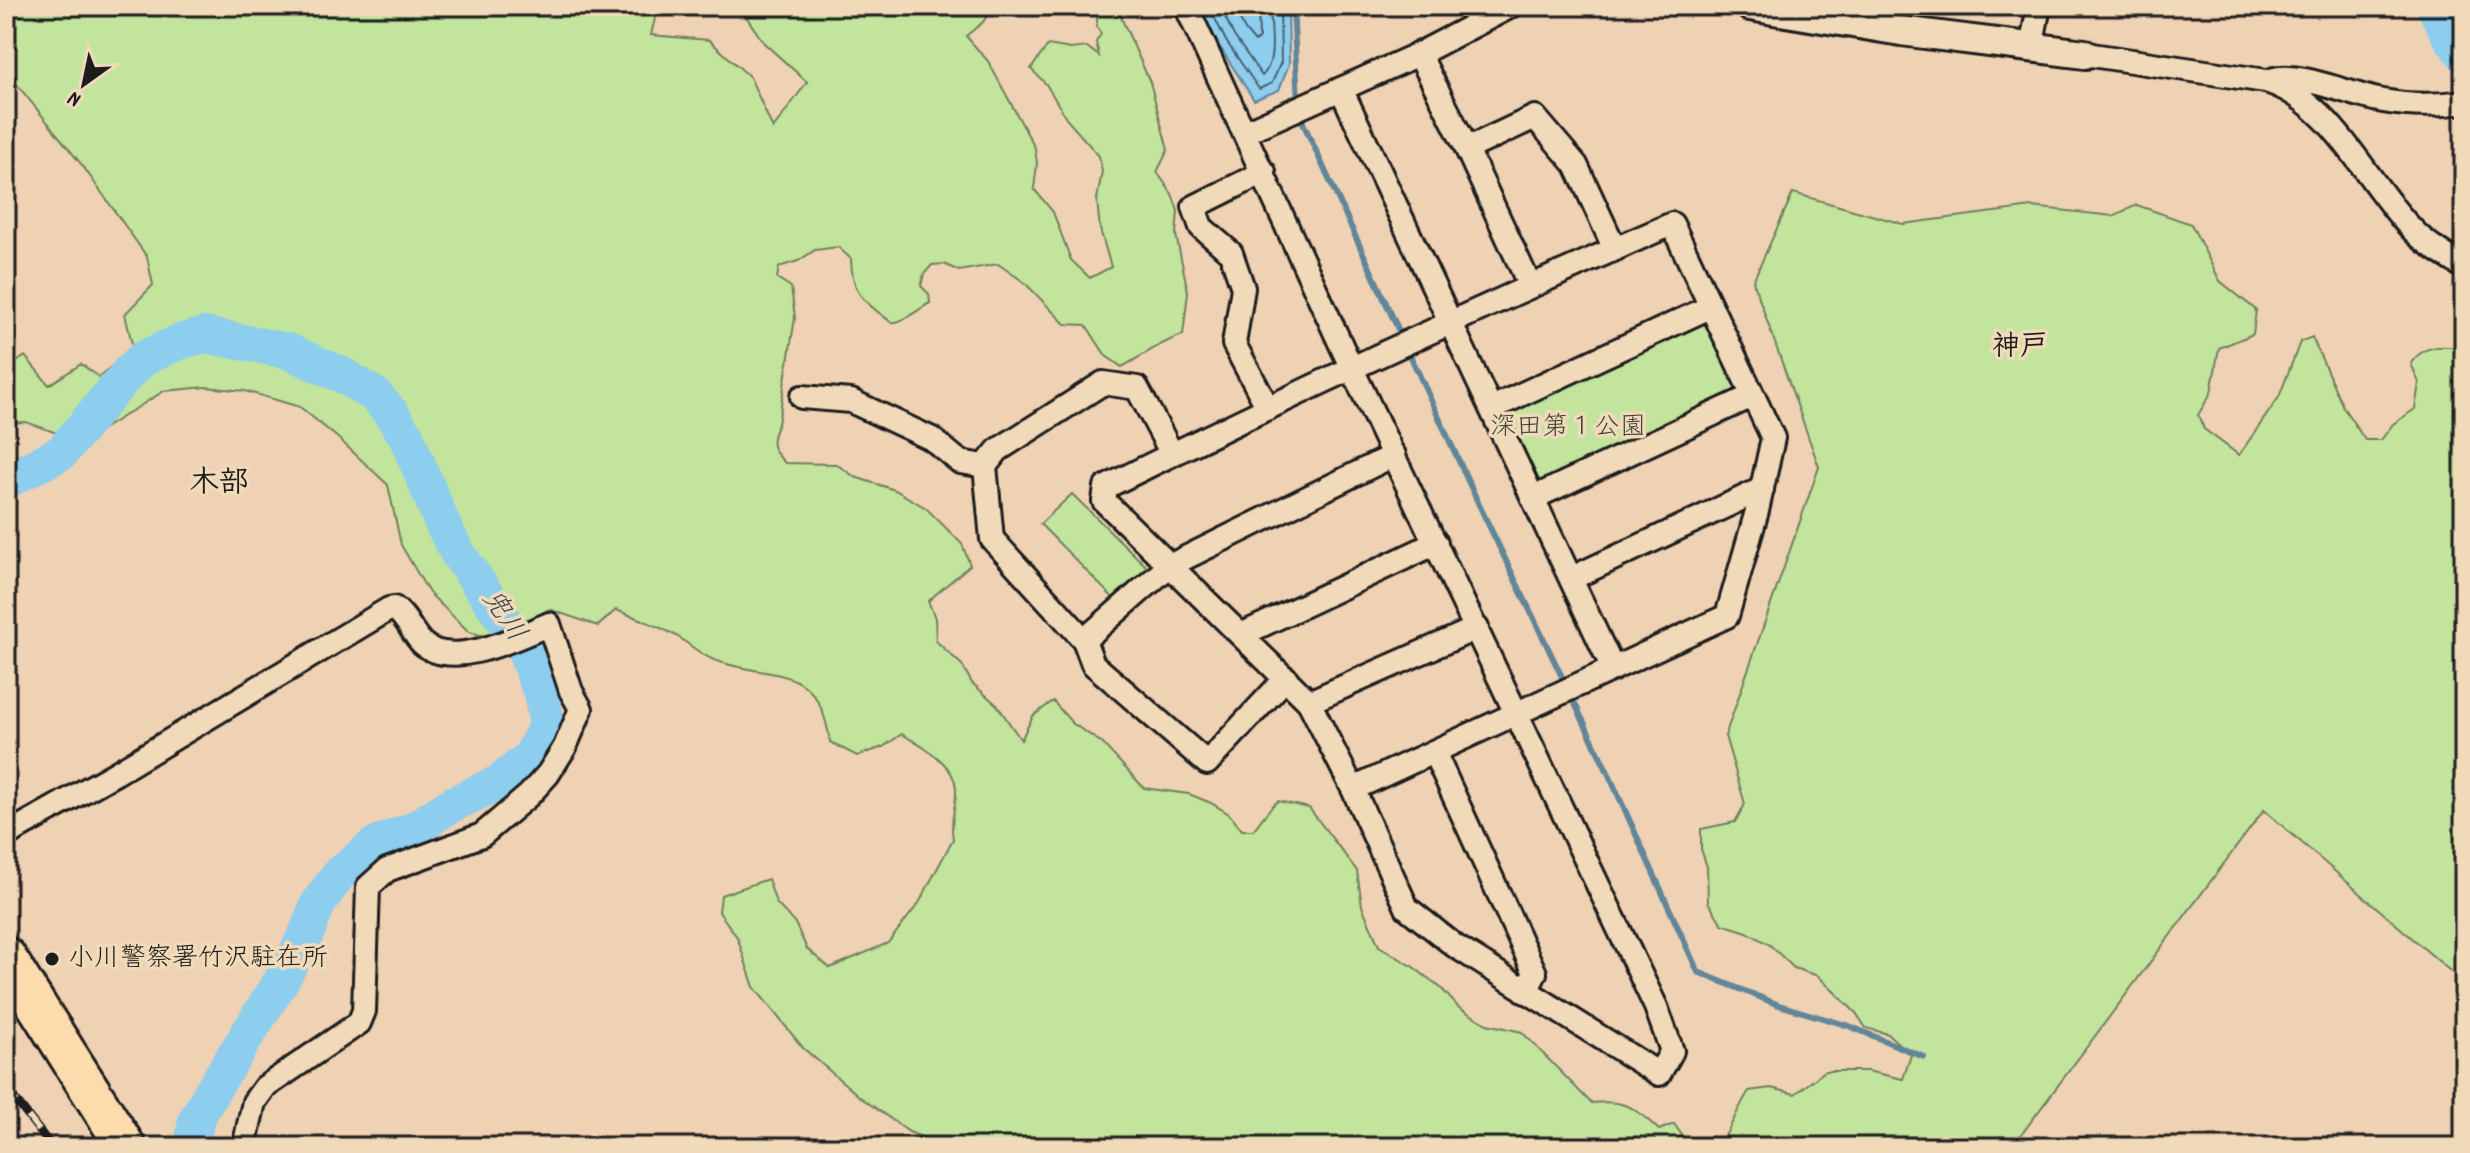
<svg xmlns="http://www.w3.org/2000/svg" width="2470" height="1153" font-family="Dekko,'Klee One',sans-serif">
	<rect width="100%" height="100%" fill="#efd1b4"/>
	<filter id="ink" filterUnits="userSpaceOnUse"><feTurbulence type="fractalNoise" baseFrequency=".0125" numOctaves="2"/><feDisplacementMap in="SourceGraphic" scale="16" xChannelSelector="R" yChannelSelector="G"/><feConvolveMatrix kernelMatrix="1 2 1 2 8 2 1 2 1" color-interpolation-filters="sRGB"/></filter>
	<g filter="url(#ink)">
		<g fill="#c2e49d" stroke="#6f805c" stroke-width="2">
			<path d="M12 6H658L651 35 709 40 750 77 773 129 807 82 764 43 739 6H993L983 22 966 36 988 61 1035 148 1037 164 1034 189 1053 212 1071 260 1090 278 1111 267 1100 229 1097 200 1102 171 1099 156 1068 121 1046 84 1031 69 1048 45 1071 49 1087 47 1099 56 1096 42 1101 34 1097 27V11L1104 6H1116L1150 82 1168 150 1157 172 1172 194 1178 211 1176 235 1188 292 1183 335C1160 342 1143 356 1122 367L1106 356 1086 325 1065 324 1024 282 998 264 959 271 944 264 932 265 924 274 921 286 929 294 930 303C917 310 906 321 892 323 865 301 852 297 851 259L838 247 815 250 798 261 779 267 777 278 791 287 795 318 778 424C769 442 771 449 785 463L836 464 855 477 895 490 926 508 962 544 970 565 928 601 935 618 936 641 962 665 972 683 997 705 1021 740 1033 716 1053 701 1072 723 1102 743 1144 788 1189 794 1211 803 1229 814 1242 830H1253C1262 820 1267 809 1278 801L1309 808 1357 871 1362 906 1379 946 1412 966 1441 988 1458 1007 1487 1024 1522 1032 1591 1103C1626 1099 1635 1108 1659 1130L1674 1124 1684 1138 1686 1147H947L909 1132 860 1097 803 1048 754 987 737 937 719 912 721 895 768 879 776 903 795 923 807 949 830 968 888 943 919 903 953 839C949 819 957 806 956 788 954 762 922 747 902 734L883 747 857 756 830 742C818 659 774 682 714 660 701 655 689 644 678 637 658 625 637 618 616 610L598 626 549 609 496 639 469 632 429 593 401 545 388 485 339 439 300 407 245 391 206 387 164 391 82 442 26 422 6 423V370L25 356 49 385 81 364 99 377 133 348 125 314 153 285 147 257 82 165 6 71V23Z"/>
			<polygon points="2430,6 2464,6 2464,40 2452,31"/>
			<path d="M1793 193 1903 224 2032 207 2113 216 2137 205 2191 224 2220 281 2256 310 2253 334 2219 348 2211 393 2198 415 2204 429 2239 455 2279 397 2300 342 2312 337 2343 407 2365 440H2381L2393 424 2415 409 2419 383 2411 363C2424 344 2443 345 2464 349V983L2264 810 2012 1147H1718C1731 1129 1737 1109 1749 1091L1771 1088 1795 1094 1825 1071H1867L1903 1079 1911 1055 1888 1034 1866 1028 1856 1013 1818 976 1794 968 1770 945 1747 932 1722 924 1708 902 1707 867 1701 849V829L1735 822 1745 804 1725 736 1819 467 1753 281Z"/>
			<polygon points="1698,321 1706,325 1735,387 1734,396 1545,485 1536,479 1508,417 1508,410"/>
			<polygon points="1072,494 1146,566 1148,575 1117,602 1040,524"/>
		</g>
		<polygon fill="#8dcdee" stroke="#60869a" stroke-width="2" points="1200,6 1288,6 1289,64 1279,90 1254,100 1218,44"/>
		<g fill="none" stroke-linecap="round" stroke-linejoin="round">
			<g stroke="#496370" stroke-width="2">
				<polyline points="1209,6 1226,41 1259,89 1272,83 1281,62 1280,6"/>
				<path d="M1220 6 1234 36 1262 76C1278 61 1270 27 1270 6"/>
				<polyline points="1233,6 1245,30 1255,42 1259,38 1258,6"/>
			</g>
			<g stroke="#60869a" stroke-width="6">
				<polyline points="1293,6 1298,103"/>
				<polyline points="1299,114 1481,509 1605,766 1698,972 1779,1005 1849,1026 1924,1057"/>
			</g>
			<g stroke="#8dcdee" stroke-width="36">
				<polyline points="2434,6 2449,35 2464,54"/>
				<polyline points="6,481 61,453 128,373 144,358 179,342 204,335 288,351 342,375 375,395 390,412 406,436 443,525 457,552 524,649 541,693 547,724 530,758 500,782 451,805 414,829 375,845 338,875 318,904 304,939 281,981 212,1091 196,1120 192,1147"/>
			</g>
			<g stroke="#1c1c1c" stroke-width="28">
				<g id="minor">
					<path d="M1186 6 1352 369 1656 1007 1672 1051 1659 1074 1455 946 1407 908 1353 789 1309 702 1104 501 1106 487C1292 394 1481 307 1672 224L1773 438 1757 511 1727 616 1353 789"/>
					<polyline points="2031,48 2039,6"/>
					<polyline points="1419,54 1465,145 1530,286"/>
					<path d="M2085 54 2266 81C2333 102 2364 179 2410 227 2425 244 2445 255 2464 267"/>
					<path d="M2274 79C2300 72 2354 96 2383 101 2411 106 2436 106 2464 102"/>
					<polyline points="1341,89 1613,669"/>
					<polyline points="1245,132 1419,54 1511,6"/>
					<polyline points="1467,149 1535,117 1576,165 1615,249"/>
					<polyline points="1264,172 1194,207 1201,227 1231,253 1243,288 1234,344 1268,408"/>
					<polyline points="802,397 851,401 932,439 960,462 985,466"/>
					<polyline points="1492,408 1710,307"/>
					<polyline points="1172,454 1137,388 1103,383 998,450 985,466 992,539 1084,640 1093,664 1207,763 1286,678"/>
					<polyline points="1533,498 1752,396"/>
					<polyline points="1572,578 1762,489"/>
					<polyline points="1241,635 1436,543"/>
					<polyline points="1084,640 1169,566 1394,455"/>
					<polyline points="1309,702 1477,628"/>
					<polyline points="1434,752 1535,973 1526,992"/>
					<path d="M6 835 116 773 389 609 394 608C407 617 411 632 422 643 451 671 519 637 549 624L571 691 581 709 565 747 548 774 529 795 482 835 387 870 368 887 364 1011 359 1023 265 1087 254 1102 244 1147"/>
				</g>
			</g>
			<g stroke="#1c1c1c" stroke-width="34">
				<polyline id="tertiary" points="1750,6 1901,31 2085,54"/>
			</g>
			<g stroke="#1c1c1c" stroke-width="44">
				<polyline id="trunk" points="6,957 126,1147"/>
			</g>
			<use href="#minor" stroke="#f1dab9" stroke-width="22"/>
			<use href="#tertiary" stroke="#f1dab9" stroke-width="28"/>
			<use href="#trunk" stroke="#fcdcac" stroke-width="38"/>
			<g stroke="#1c1c1c" stroke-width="9">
				<polyline id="rail" points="6,1088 52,1147"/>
			</g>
			<use href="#rail" stroke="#f1dab9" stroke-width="6" stroke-dasharray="18" stroke-linecap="butt"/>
		</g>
	</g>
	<circle fill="#1c1c1c" stroke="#f1dab9" stroke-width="3" cx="52" cy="959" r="8"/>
	<g text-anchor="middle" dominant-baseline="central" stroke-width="7" stroke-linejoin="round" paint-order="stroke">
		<g font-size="26" fill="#3d4436" stroke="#f1dab9">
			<text x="1568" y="428">深田第１公園</text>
		</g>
		<g font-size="26" fill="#1c1c1c" stroke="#f1dab9" text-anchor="start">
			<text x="68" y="959">小川警察署竹沢駐在所</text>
		</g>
		<g font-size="28" font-weight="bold" fill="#1c1c1c" stroke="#f1dab9">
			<text x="2020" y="349">神戸</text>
		</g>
		<g font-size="28" font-style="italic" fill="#384850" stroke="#f1dab9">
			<text transform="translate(502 617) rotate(56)">兜川</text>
		</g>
		<g font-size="30" font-weight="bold" fill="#1c1c1c" stroke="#f1dab9">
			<text x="219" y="485">木部</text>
		</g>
	</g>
	<rect width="2470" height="1153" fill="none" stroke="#f1dab9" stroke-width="32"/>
	<rect x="16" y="16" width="2438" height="1121" fill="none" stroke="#1c1c1c" stroke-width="3" filter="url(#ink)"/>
	<g transform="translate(84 84) rotate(213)" stroke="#f1dab9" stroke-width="6" paint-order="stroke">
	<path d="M0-6L14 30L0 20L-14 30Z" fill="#1c1c1c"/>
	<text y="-12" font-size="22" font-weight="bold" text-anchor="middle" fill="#1c1c1c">N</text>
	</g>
</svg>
